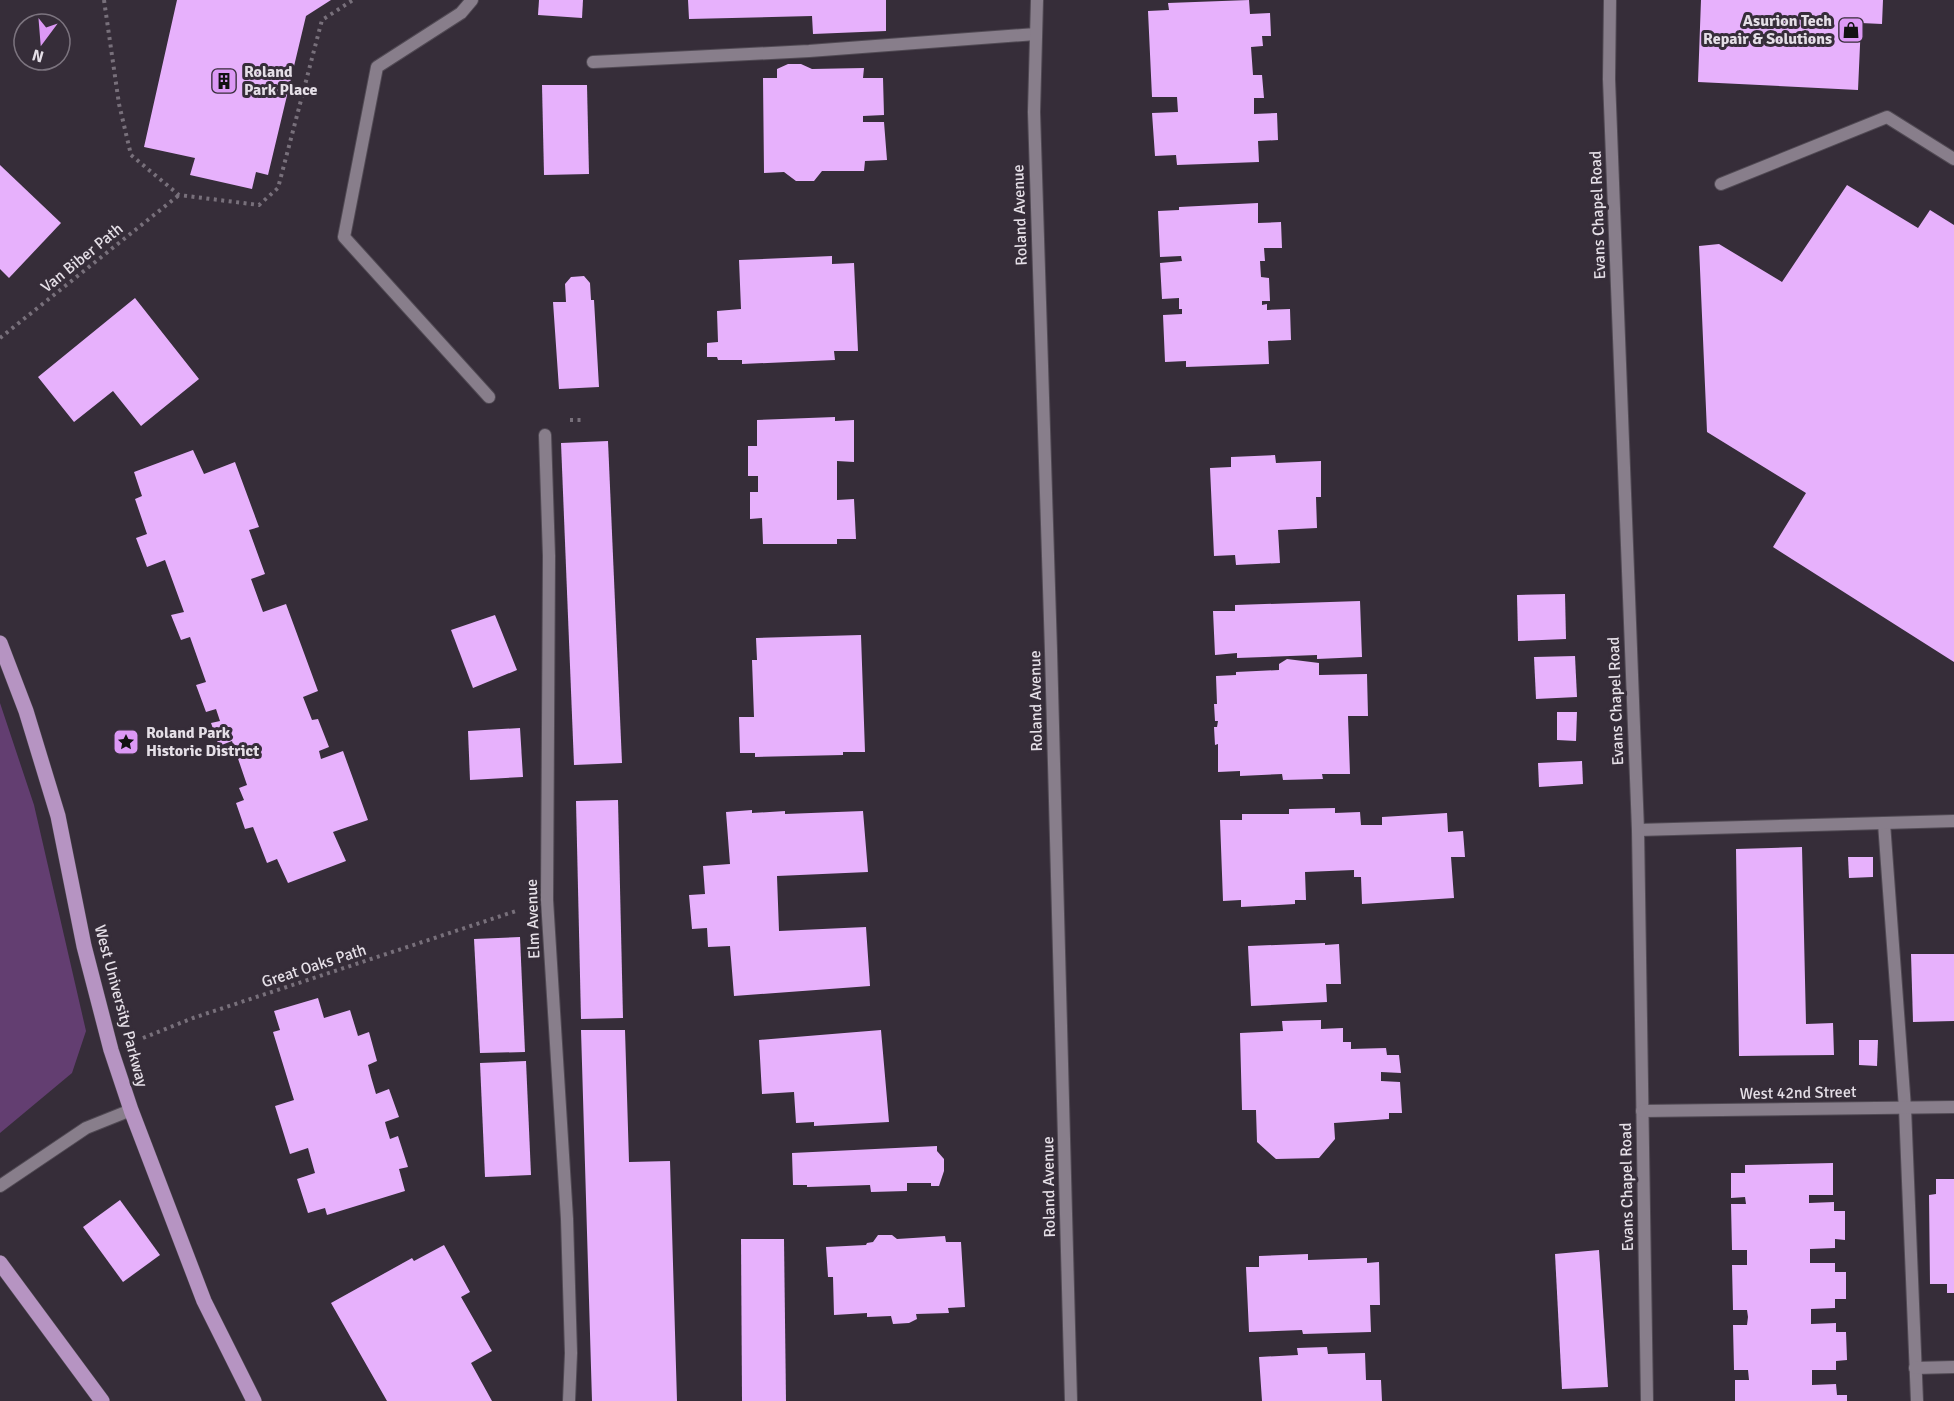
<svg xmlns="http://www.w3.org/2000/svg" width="1954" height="1401" font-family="Signika,sans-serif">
	<rect width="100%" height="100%" fill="#362d39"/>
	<polygon fill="#633e71" points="0,703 34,805 86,1031 72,1073 0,1133"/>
	<g fill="#e7b1fc">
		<polygon points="177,0 331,0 306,16 268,175 256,172 252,189 190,175 195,158 144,147"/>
		<polygon points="539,0 583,0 582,18 538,15"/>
		<polygon points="688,0 886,0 886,31 813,34 812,16 689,19"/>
		<polygon points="1249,0 1250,14 1270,13 1271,36 1262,36 1263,46 1251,47 1253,75 1262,75 1264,98 1254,98 1254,114 1277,113 1278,140 1258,141 1259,162 1177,165 1176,155 1155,156 1152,113 1178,112 1177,97 1152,97 1148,11 1169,10 1168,3"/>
		<polygon points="1701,0 1883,0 1882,24 1861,23 1858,90 1698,82"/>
		<polygon points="788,64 801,64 812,69 864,68 863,78 883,78 884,115 863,116 863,122 884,122 887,160 865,161 864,171 822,171 814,181 796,181 784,172 764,173 763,78 777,78 777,69"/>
		<polygon points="542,85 587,85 589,174 544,175"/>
		<polygon points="0,165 61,223 9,278 0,269"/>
		<polygon points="1847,185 1918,228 1930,210 1954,225 1954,662 1773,547 1806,493 1707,432 1699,246 1719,244 1782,282"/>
		<polygon points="1258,203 1258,223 1281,222 1282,248 1264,248 1265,261 1260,261 1261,277 1269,278 1270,301 1262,301 1262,305 1267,304 1267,310 1290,309 1291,340 1268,341 1269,364 1186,367 1186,361 1165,362 1163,315 1182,314 1182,309 1179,309 1179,298 1162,299 1160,263 1182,261 1181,256 1160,257 1158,211 1179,210 1179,207"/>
		<polygon points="832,256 832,264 854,263 858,351 834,351 835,360 742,364 742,360 718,360 717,357 707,357 707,343 718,342 717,311 741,309 739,260"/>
		<polygon points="584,276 590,283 591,300 594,300 599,387 559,389 553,302 566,302 565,284 571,277"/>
		<polygon points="135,298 199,379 141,426 113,391 74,422 38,377"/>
		<polygon points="835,417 835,421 854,420 854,462 837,461 837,500 854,499 856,539 837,539 837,544 763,544 762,518 750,519 750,492 758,492 758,476 748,476 748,446 757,446 757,420"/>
		<polygon points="608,441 622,763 574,765 561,443"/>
		<polygon points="193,450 204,474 235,462 259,527 249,530 265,574 251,579 263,612 286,604 318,691 303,697 312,720 318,719 329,747 319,751 321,759 343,751 368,820 333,832 346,861 288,883 277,859 267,863 253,827 245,829 236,803 244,800 239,788 247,785 232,741 219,746 211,723 220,721 216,709 206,712 196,685 206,682 190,637 181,640 171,615 184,612 165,560 147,567 136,538 147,534 135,499 142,496 134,472"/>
		<polygon points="1275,455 1276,463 1321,461 1321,497 1316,497 1317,528 1278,530 1280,563 1236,565 1235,555 1214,556 1210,468 1231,467 1231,457"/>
		<polygon points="1565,594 1566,639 1518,641 1517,595"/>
		<polygon points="1360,601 1362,657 1317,659 1317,655 1237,658 1237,653 1215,655 1213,611 1235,611 1235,605"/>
		<polygon points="495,615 517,670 473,688 451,630"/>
		<polygon points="861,635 865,752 843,752 843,755 755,757 755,753 740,753 739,717 754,717 752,660 757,660 756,638"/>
		<polygon points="1575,656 1577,697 1536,699 1534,657"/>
		<polygon points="1287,659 1319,663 1319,675 1367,674 1368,716 1348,716 1350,774 1322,774 1323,779 1283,780 1282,774 1240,776 1240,771 1218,772 1218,744 1215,745 1214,727 1217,727 1218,721 1215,721 1214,704 1217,704 1216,676 1236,675 1236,672 1279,670 1279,664"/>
		<polygon points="1557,712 1577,712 1576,741 1557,740"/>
		<polygon points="520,728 523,777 470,780 468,731"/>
		<polygon points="1582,761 1583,784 1539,787 1538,763"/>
		<polygon points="618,800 623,1018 581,1019 576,801"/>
		<polygon points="1335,808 1335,813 1360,812 1361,825 1382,825 1382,817 1447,813 1448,832 1463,831 1465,857 1451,857 1454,898 1362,904 1361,877 1354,877 1354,870 1305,872 1306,900 1295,900 1295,904 1241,907 1241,900 1223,901 1220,820 1242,820 1242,814 1289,814 1289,809"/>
		<polygon points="752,810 752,813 785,811 785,814 863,811 868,872 777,876 779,931 866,927 870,986 734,996 730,946 708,947 707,928 692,929 689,895 705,894 703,866 730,864 726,812"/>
		<polygon points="1802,847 1806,1024 1833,1023 1834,1055 1739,1056 1736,849"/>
		<polygon points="1848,857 1873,857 1873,877 1849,878"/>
		<polygon points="520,937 525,1052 480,1053 474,939"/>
		<polygon points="1325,943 1325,945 1339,944 1341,984 1326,984 1327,1002 1251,1006 1248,946"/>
		<polygon points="1911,954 1954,954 1954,1021 1913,1022"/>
		<polygon points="318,998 324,1018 350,1010 358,1036 369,1032 377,1061 368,1065 371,1077 376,1094 389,1089 399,1117 385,1122 386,1126 390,1139 398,1136 408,1167 399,1169 405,1191 327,1215 325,1208 308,1213 297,1179 315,1173 308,1148 290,1154 275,1106 294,1100 273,1032 280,1030 274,1011"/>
		<polygon points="1321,1020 1321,1029 1343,1028 1343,1042 1351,1042 1351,1049 1386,1048 1387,1055 1399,1055 1401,1073 1381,1072 1381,1081 1400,1082 1402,1113 1389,1113 1389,1119 1334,1123 1335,1139 1319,1158 1276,1159 1257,1142 1256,1110 1242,1110 1240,1033 1283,1031 1282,1021"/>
		<polygon points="581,1030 625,1030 629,1162 670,1161 677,1401 592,1401"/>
		<polygon points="881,1030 889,1122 814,1126 814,1122 796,1123 794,1092 762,1094 759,1040"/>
		<polygon points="1859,1040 1878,1040 1877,1066 1859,1065"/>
		<polygon points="526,1061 531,1175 485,1177 480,1063"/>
		<polygon points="937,1146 937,1151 944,1159 944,1171 939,1186 931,1186 931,1183 907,1183 907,1191 871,1192 870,1185 807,1187 807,1185 793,1185 792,1153"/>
		<polygon points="1833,1163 1833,1195 1809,1195 1809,1203 1834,1202 1834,1211 1845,1211 1845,1240 1835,1239 1835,1248 1810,1249 1810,1263 1835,1263 1835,1272 1846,1272 1846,1299 1835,1299 1835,1308 1811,1309 1811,1324 1836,1323 1836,1332 1846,1332 1847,1360 1836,1361 1836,1370 1812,1370 1812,1385 1836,1384 1837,1395 1847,1395 1847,1401 1735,1401 1735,1380 1749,1380 1748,1370 1734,1370 1733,1325 1747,1325 1748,1317 1747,1310 1733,1310 1732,1265 1747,1265 1747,1250 1732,1250 1731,1204 1746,1204 1745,1197 1731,1198 1731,1173 1745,1173 1745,1165"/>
		<polygon points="1936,1179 1954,1179 1954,1293 1947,1293 1947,1284 1930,1284 1929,1195 1936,1194"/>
		<polygon points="120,1200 160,1255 123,1282 83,1227"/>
		<polygon points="878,1235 892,1235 897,1239 945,1236 946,1242 961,1242 965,1307 948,1308 949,1313 916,1314 917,1319 909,1323 893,1324 891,1316 867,1317 867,1313 834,1315 833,1277 828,1277 826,1247 866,1245 867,1243 873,1242"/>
		<polygon points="741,1239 784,1239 786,1401 742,1401"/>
		<polygon points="444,1245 470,1292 461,1297 492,1351 471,1363 492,1401 387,1401 331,1303 412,1258 414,1261"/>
		<polygon points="1599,1250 1608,1387 1562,1389 1555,1254"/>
		<polygon points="1308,1254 1308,1260 1367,1258 1367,1263 1379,1262 1380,1305 1370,1305 1371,1332 1303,1334 1302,1330 1249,1332 1246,1267 1259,1267 1259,1256"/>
		<polygon points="1327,1347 1328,1354 1365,1353 1366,1380 1381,1380 1382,1401 1262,1401 1259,1357 1298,1355 1297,1348"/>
	</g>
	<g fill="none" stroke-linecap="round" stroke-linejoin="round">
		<g stroke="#514a54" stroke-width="14">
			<g id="service">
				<polyline points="472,0 461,13 377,67 344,237 489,397"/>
				<polyline points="593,62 809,51 1036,34"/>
				<polyline points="1721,184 1887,117 1954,159"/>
				<polyline points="545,435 549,556 547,900 567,1219 571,1353 569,1401"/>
				<polyline points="1884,823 1905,1108 1917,1401"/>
				<polyline points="1638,830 1954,821"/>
				<polyline points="1915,1368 1954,1367"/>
			</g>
		</g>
		<g stroke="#514a54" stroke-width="14">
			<g id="minor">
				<polyline points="1610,0 1609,79 1638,830 1647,1401"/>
				<polyline points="1642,1111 1954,1107"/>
				<polyline points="0,1186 86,1128 131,1110"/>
			</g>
		</g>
		<g stroke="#514a54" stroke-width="14">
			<polyline id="tertiary" points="1037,0 1034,112 1051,651 1071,1401"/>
		</g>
		<g stroke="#514a54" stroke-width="16">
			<g id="primary">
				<polyline points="0,643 26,711 58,816 84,946 111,1050 131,1110 204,1301 254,1401"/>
				<polyline points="0,1263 102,1401"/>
			</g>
		</g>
		<g stroke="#78707b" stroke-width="4" stroke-dasharray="3 4.5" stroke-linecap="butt">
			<polyline points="104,0 119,104 131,155 179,195 259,205 278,188 322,20 353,0"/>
			<polyline points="0,338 179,195"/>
			<polyline points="570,420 582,420"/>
			<polyline points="143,1038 193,1018 516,911"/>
		</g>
		<use href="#service" stroke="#887e8b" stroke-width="12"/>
		<use href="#minor" stroke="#887e8b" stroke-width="12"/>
		<use href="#tertiary" stroke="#887e8b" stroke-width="12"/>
		<use href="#primary" stroke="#b694c2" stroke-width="15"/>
	</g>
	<defs>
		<g id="shop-square" transform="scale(1.35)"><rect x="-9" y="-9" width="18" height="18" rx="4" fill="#dc99f5" stroke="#362d39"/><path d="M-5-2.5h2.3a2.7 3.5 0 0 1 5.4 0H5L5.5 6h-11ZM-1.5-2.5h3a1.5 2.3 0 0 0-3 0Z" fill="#111"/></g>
		<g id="building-square" transform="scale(1.35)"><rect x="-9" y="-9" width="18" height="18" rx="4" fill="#dc99f5" stroke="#362d39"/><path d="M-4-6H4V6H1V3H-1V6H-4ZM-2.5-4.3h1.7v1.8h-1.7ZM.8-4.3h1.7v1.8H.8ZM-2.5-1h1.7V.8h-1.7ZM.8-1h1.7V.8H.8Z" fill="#111"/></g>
		<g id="sight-square" transform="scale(1.35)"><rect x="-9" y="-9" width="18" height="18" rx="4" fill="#dc99f5" stroke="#362d39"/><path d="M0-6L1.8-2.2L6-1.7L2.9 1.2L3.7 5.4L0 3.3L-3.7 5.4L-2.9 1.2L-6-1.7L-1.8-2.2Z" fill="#111"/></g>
	</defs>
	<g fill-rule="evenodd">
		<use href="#shop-square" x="1851" y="30"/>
		<use href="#building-square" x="224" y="81"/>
		<use href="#sight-square" x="126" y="742"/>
	</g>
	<g text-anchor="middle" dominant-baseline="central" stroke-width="6" stroke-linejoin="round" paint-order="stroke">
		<g font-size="16" font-weight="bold" fill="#e5dfe7" stroke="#362d39" text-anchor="start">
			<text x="1832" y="21" text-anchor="end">Asurion Tech<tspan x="1832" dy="18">Repair &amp; Solutions</tspan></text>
			<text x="244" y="72">Roland<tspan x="244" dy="18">Park Place</tspan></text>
			<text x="146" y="733">Roland Park<tspan x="146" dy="18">Historic District</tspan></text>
		</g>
		<g font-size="16" fill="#e5dfe7" stroke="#362d39">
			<text transform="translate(1020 215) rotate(-92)">Roland Avenue</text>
			<text transform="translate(1598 215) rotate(-92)">Evans Chapel Road</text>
			<text transform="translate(82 258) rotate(-39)">Van Biber Path</text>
			<text transform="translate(1036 701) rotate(-91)">Roland Avenue</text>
			<text transform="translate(1616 701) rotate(-92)">Evans Chapel Road</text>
			<text transform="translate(533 919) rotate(-92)">Elm Avenue</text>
			<text transform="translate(314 966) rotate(-18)">Great Oaks Path</text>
			<text transform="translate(121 1006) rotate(75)">West University Parkway</text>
			<text transform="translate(1798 1093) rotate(-1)">West 42nd Street</text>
			<text transform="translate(1049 1187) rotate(-91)">Roland Avenue</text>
			<text transform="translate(1627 1187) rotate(-91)">Evans Chapel Road</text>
		</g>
	</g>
	<g transform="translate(42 42) rotate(196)"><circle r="28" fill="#362d39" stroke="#7c747f" stroke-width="1.5"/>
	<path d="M0-4.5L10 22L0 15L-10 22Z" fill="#dc99f5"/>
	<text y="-9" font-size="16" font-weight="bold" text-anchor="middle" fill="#e5dfe7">N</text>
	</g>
</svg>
